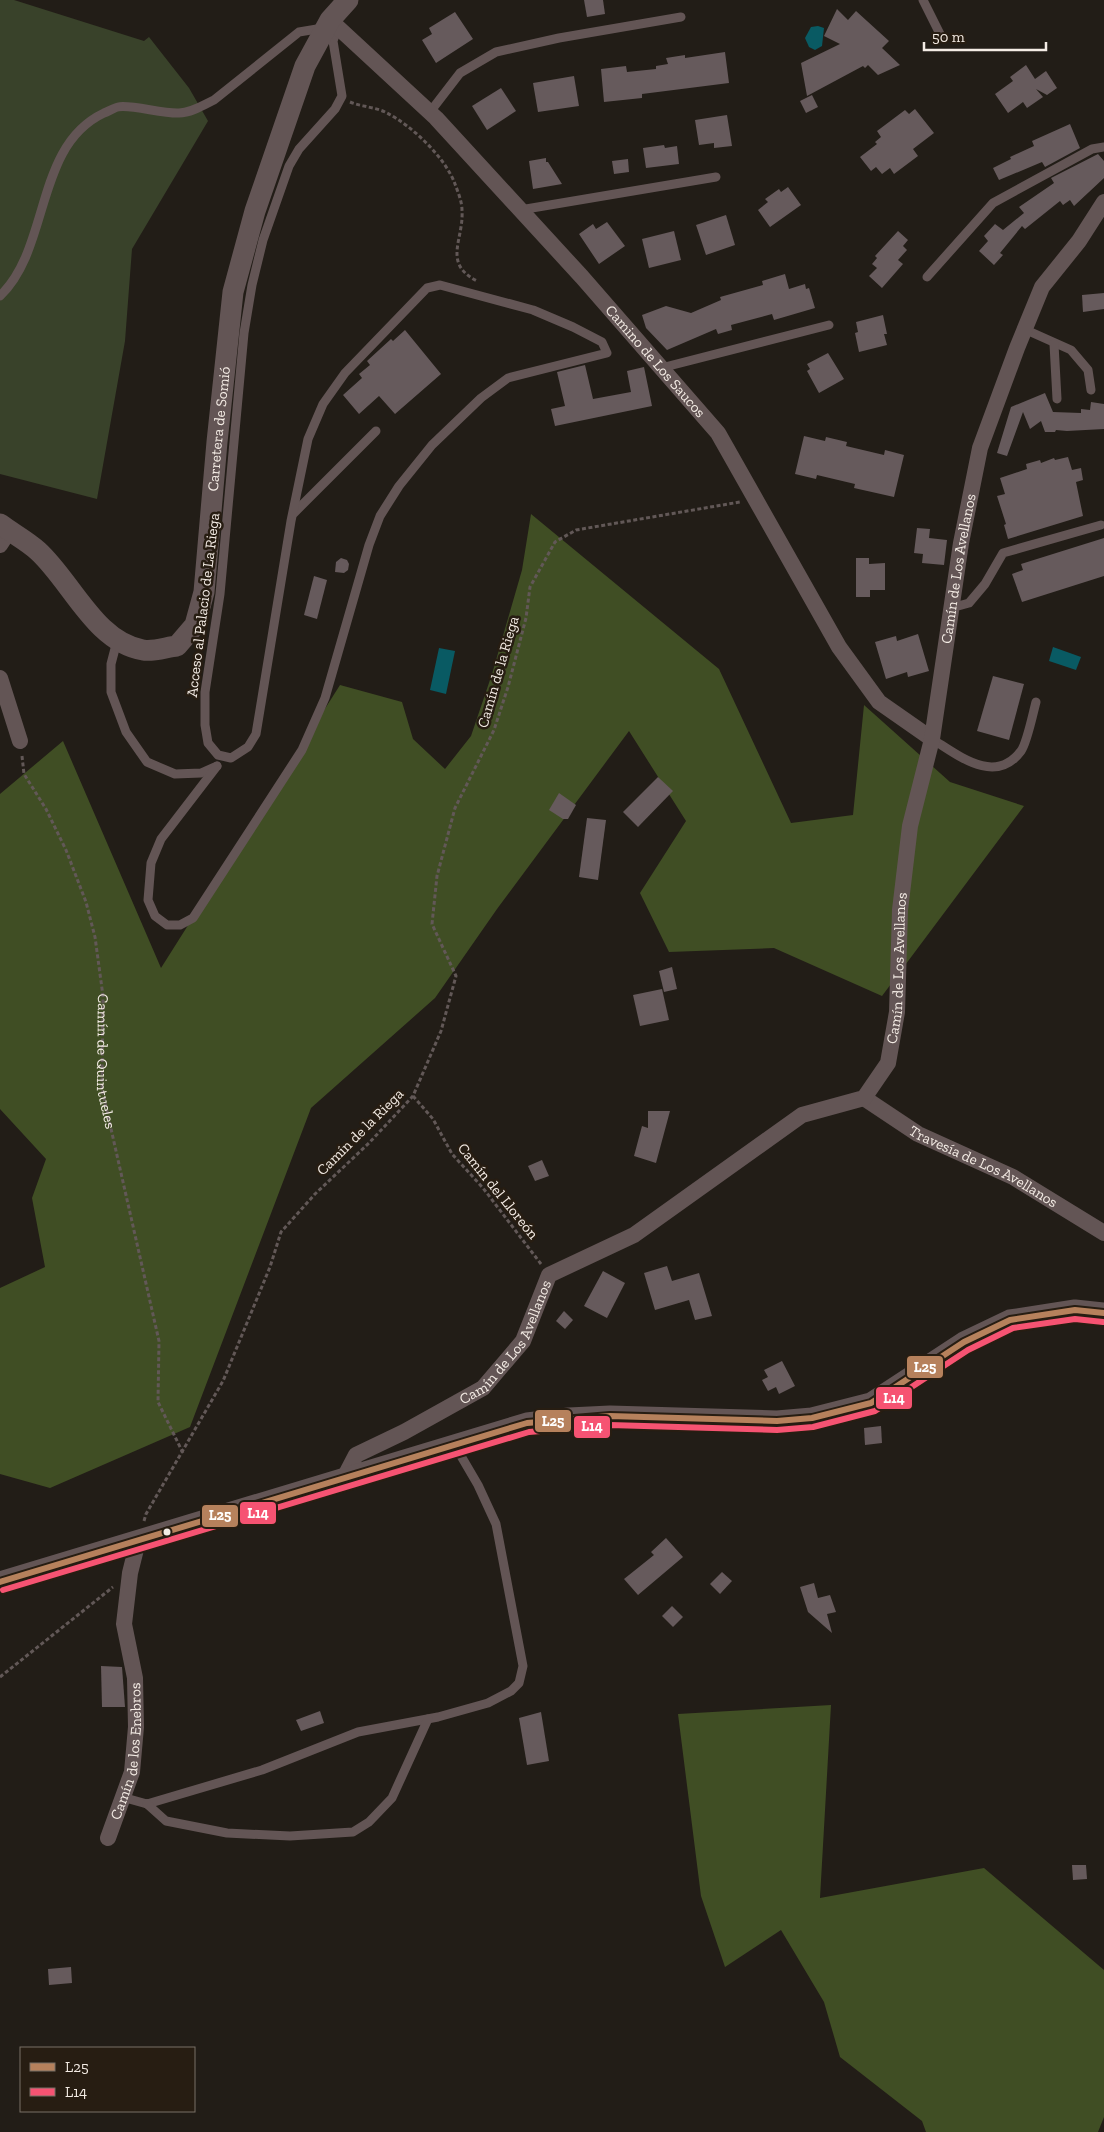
<svg xmlns="http://www.w3.org/2000/svg" width="1104" height="2132" font-family="'Zilla Slab',serif">
	<rect width="100%" height="100%" fill="#221d17"/>
	<polygon fill="#39422a" points="0,0 14,0 144,41 149,37 189,88 208,121 132,249 125,341 97,499 0,474"/>
	<g fill="#404e24">
		<polygon points="531,514 719,669 791,823 853,815 864,705 950,782 1024,806 882,996 774,948 669,952 640,893 686,821 629,731 497,909 435,998 311,1108 190,1427 50,1488 0,1474 0,1288 45,1267 32,1198 46,1159 0,1109 0,794 63,741 161,968 340,685 402,702 413,739 445,769 471,736 492,674 522,570"/>
		<polygon points="831,1705 820,1898 984,1868 1104,1970 1104,2117 1098,2132 926,2132 922,2121 840,2057 824,2002 781,1930 725,1967 701,1896 678,1714"/>
	</g>
	<g fill="#095a63">
		<polygon points="818,26 824,28 822,46 815,50 809,47 805,38 811,27"/>
		<polygon points="1053,647 1081,657 1076,670 1049,661"/>
		<polygon points="439,648 455,651 446,694 430,690"/>
	</g>
	<g fill="#665a5c">
		<polygon points="584,0 603,0 605,14 587,17"/>
		<polygon points="837,9 848,20 856,11 889,41 882,48 900,65 878,75 868,65 865,68 863,66 807,96 801,63 840,44 824,36"/>
		<polygon points="455,12 473,39 436,63 422,40 432,34 429,28"/>
		<polygon points="725,52 729,83 642,94 642,98 604,102 601,69 626,66 627,72 656,69 656,66 668,64 666,58 685,55 685,58"/>
		<polygon points="1026,65 1035,79 1046,71 1057,88 1047,95 1036,89 1043,97 1027,108 1023,102 1008,113 995,94 1013,81 1010,77"/>
		<polygon points="574,76 579,106 538,112 533,83"/>
		<polygon points="501,88 516,111 487,130 472,106"/>
		<polygon points="812,95 818,107 806,113 800,101"/>
		<polygon points="915,109 934,133 913,149 918,156 894,174 890,168 882,174 876,167 871,171 860,157 877,144 875,142 881,137 877,131 905,110 909,114"/>
		<polygon points="727,115 732,146 714,148 714,143 699,145 695,120"/>
		<polygon points="1070,124 1080,148 1045,167 1042,162 999,180 993,168 1011,159 1010,157 1034,146 1032,141"/>
		<polygon points="664,145 665,148 677,146 679,164 646,168 643,148"/>
		<polygon points="1098,154 1104,161 1104,178 1074,206 1070,200 1063,205 1060,201 1025,229 1022,226 1000,253 1003,255 994,265 979,251 988,241 984,236 995,224 1003,230 1024,213 1019,207 1054,183 1051,178"/>
		<polygon points="546,158 546,162 548,162 562,184 533,189 529,161"/>
		<polygon points="628,159 629,172 614,174 612,161"/>
		<polygon points="788,187 801,205 770,227 758,210 768,202 765,199 779,189 781,192"/>
		<polygon points="726,215 735,245 706,255 696,225"/>
		<polygon points="607,222 625,246 599,264 579,234 593,224 596,229"/>
		<polygon points="674,231 681,260 649,268 642,239"/>
		<polygon points="898,231 908,240 903,246 907,250 898,260 903,264 882,288 869,276 877,268 872,264 877,258 875,256"/>
		<polygon points="785,274 789,289 805,284 806,289 809,288 815,308 774,320 772,314 731,325 732,330 718,334 716,329 667,350 646,328 642,315 666,306 691,313 721,300 720,297 763,285 762,281"/>
		<polygon points="1104,293 1104,309 1083,312 1082,295"/>
		<polygon points="883,315 887,334 884,334 887,345 859,352 855,333 858,332 856,322"/>
		<polygon points="405,330 441,374 395,414 379,396 359,414 343,395 362,378 359,374 370,365 367,361 391,339 393,341"/>
		<polygon points="828,353 844,379 819,393 807,371 810,369 807,364"/>
		<polygon points="585,365 593,399 631,392 627,371 644,367 652,406 555,426 551,409 565,406 557,372"/>
		<polygon points="1045,393 1053,412 1081,413 1081,409 1090,410 1091,402 1104,404 1104,429 1067,431 1056,430 1055,432 1045,432 1041,421 1030,429 1023,412 1007,456 997,453 1011,407"/>
		<polygon points="804,436 825,441 826,437 847,442 846,446 884,455 885,450 904,455 894,497 854,488 855,484 817,475 816,479 795,474"/>
		<polygon points="1068,457 1072,470 1081,468 1083,480 1076,482 1083,516 1008,539 1004,525 1006,524 997,496 1005,494 1000,478 1027,469 1026,464 1040,460 1041,463 1054,458 1055,460"/>
		<polygon points="917,528 930,529 929,538 947,540 944,565 922,563 923,554 914,553"/>
		<polygon points="1104,538 1104,576 1022,602 1012,574 1023,570 1021,564"/>
		<polygon points="341,558 347,560 349,564 348,570 344,573 335,572 336,562"/>
		<polygon points="856,558 869,558 869,564 885,563 885,590 870,590 870,597 856,597"/>
		<polygon points="314,576 327,580 317,619 304,615"/>
		<polygon points="918,634 929,671 908,677 907,672 886,679 875,642 896,636 897,641"/>
		<polygon points="993,676 1024,684 1009,740 977,731"/>
		<polygon points="658,777 673,791 638,827 623,812"/>
		<polygon points="559,793 576,805 568,819 563,819 549,810"/>
		<polygon points="587,818 606,820 598,880 579,877"/>
		<polygon points="672,967 677,989 664,992 659,971"/>
		<polygon points="662,989 669,1020 640,1026 633,995"/>
		<polygon points="648,1111 670,1111 656,1163 634,1156 642,1126 648,1128"/>
		<polygon points="542,1160 549,1176 535,1181 528,1166"/>
		<polygon points="667,1266 672,1281 699,1273 712,1316 695,1320 689,1300 655,1310 644,1273"/>
		<polygon points="603,1271 625,1283 607,1318 584,1306"/>
		<polygon points="564,1311 573,1320 565,1329 556,1321"/>
		<polygon points="782,1361 795,1386 779,1394 776,1387 768,1391 762,1380 768,1377 764,1370"/>
		<polygon points="881,1426 882,1443 865,1445 864,1428"/>
		<polygon points="666,1538 683,1557 638,1595 624,1579 654,1555 651,1552"/>
		<polygon points="722,1572 732,1581 720,1594 710,1584"/>
		<polygon points="814,1583 818,1598 830,1595 836,1612 827,1614 832,1633 808,1612 800,1587"/>
		<polygon points="672,1606 683,1617 673,1627 662,1616"/>
		<polygon points="101,1666 122,1667 125,1707 102,1707"/>
		<polygon points="320,1711 324,1723 301,1731 296,1720"/>
		<polygon points="541,1712 549,1761 527,1765 519,1718"/>
		<polygon points="1072,1865 1086,1865 1087,1879 1073,1880"/>
		<polygon points="71,1967 72,1983 49,1985 48,1969"/>
	</g>
	<g fill="none" stroke-linecap="round" stroke-linejoin="round">
		<g stroke="#625857" stroke-width="3" stroke-dasharray="4 2.5" stroke-linecap="butt">
			<path d="M350 102C362 107 376 107 387 113 412 126 445 157 455 184 458 192 462 202 462 210 464 240 442 263 477 281"/>
			<path id="s1" d="M22 756 24 774 46 809 66 850 86 902 95 937 103 996 102 1089 159 1341 158 1402 183 1453"/>
			<polyline points="413,1096 433,1119 452,1154 483,1188 541,1264"/>
			<polyline points="144,1521 146,1514 223,1381 270,1267 281,1232 315,1194 369,1143 413,1096 441,1031 456,976 432,924 437,876 455,808 494,730 508,687 526,618 530,587 555,542 576,530 740,502"/>
			<polyline points="0,1677 113,1587"/>
		</g>
		<g stroke="#635555" stroke-width="9">
			<polyline points="923,0 942,38"/>
			<polyline points="430,112 460,73 496,52 559,38 681,17"/>
			<polyline points="520,210 716,177"/>
			<polyline points="927,277 993,203 1092,149 1104,147"/>
			<path d="M0 296C51 247 34 146 104 113 109 111 114 108 118 107 130 104 163 114 179 113 191 113 204 105 214 100L299 32 323 28"/>
			<polyline points="1024,329 1071,350 1088,370 1091,390"/>
			<polyline points="1054,344 1057,399"/>
			<polyline points="661,368 829,325"/>
			<polyline points="294,513 376,431"/>
			<polyline points="951,608 969,603 985,584 1003,553 1101,525"/>
			<polyline points="117,641 111,664 111,692 126,732 147,762 175,774 201,773 217,766"/>
			<path d="M932 739C958 755 995 786 1021 751 1027 743 1033 713 1036 702"/>
			<polyline points="217,766 161,839 151,863 148,900 155,916 167,925 180,925 193,918 302,750 325,698 369,545 380,516 399,486 432,445 481,398 508,378 607,353 602,342 573,327 533,310 440,285 427,288 345,373 323,404 308,439 291,521 256,734 248,747 231,758 218,755 208,743 205,725 205,692 220,594 244,333 252,285 263,240 289,166 299,149 335,109 342,96 333,41 338,28"/>
			<polyline points="122,1797 147,1804 262,1770 358,1732 438,1717 488,1703 511,1691 519,1683 523,1666 496,1524 478,1485 454,1444"/>
			<polyline points="147,1804 166,1821 227,1833 290,1836 353,1832 369,1822 392,1798 428,1719"/>
		</g>
		<g stroke="#635555" stroke-width="16">
			<path id="s2" d="M330 20 436 118 582 277 718 433 839 647 879 702 932 739"/>
			<polyline points="0,545 9,531"/>
			<polyline points="0,678 20,741"/>
			<path id="s3" d="M864 1098 918 1134 1013 1177 1104 1233"/>
			<path id="s4" d="M344 1478 356 1455 404 1432 483 1388 523 1341 549 1275 634 1235 802 1115 864 1098 888 1063 897 1012 900 910 910 826 932 739 961 543 980 448 1017 348 1042 287 1079 241 1104 202"/>
			<path id="s5" d="M108 1838 132 1772 136 1727 135 1678 124 1624 130 1573 138 1541"/>
		</g>
		<g stroke="#635555" stroke-width="21">
			<path id="s6" d="M0 524C12 533 27 541 38 551 72 582 95 642 143 650 153 652 167 647 177 646L195 625 204 592 217 442 233 292 255 211 305 66 330 20 348 0"/>
			<polyline points="0,1582 527,1423 569,1418 610,1416 777,1421 812,1418 871,1403 964,1342 1010,1320 1075,1310 1104,1313"/>
		</g>
		<g stroke="#271d12" stroke-width="10">
			<polyline id="bus-1" points="0,1582 527,1423 610,1416 777,1421 812,1418 871,1403 964,1342 1010,1320 1075,1310 1104,1313"/>
		</g>
		<g stroke="#271d12" stroke-width="10">
			<polyline id="bus-2" points="3,1590 529,1432 610,1425 777,1430 813,1427 875,1411 968,1350 1013,1328 1075,1319 1103,1322"/>
		</g>
		<use href="#bus-1" stroke="#b6815c" stroke-width="6"/>
		<use href="#bus-2" stroke="#f65372" stroke-width="6"/>
	</g>
	<circle fill="#f4ece5" stroke="#271d12" stroke-width="2" cx="167" cy="1532" r="4.5"/>
	<g text-anchor="middle" dominant-baseline="central" stroke-width="5" stroke-linejoin="round" paint-order="stroke">
		<g font-size="15" fill="#f4ece5" stroke="#271d12">
			<text stroke="none"><textPath href="#s2" startOffset="472">Camino de Los Saucos</textPath></text>
			<text stroke="none"><textPath href="#s6" startOffset="454">Carretera de Somió</textPath></text>
			<text stroke="none"><textPath href="#s4" startOffset="1210">Camín de Los Avellanos</textPath></text>
			<text transform="translate(203 605) rotate(-83)">Acceso al Palacio de La Riega</text>
			<text transform="translate(498 672) rotate(-74)">Camín de la Riega</text>
			<text stroke="none"><textPath href="#s4" startOffset="805">Camín de Los Avellanos</textPath></text>
			<text stroke="none"><textPath href="#s1" startOffset="322">Camín de Quintueles</textPath></text>
			<text transform="translate(360 1132) rotate(-45)">Camín de la Riega</text>
			<text stroke="none"><textPath href="#s3" startOffset="138">Travesía de Los Avellanos</textPath></text>
			<text transform="translate(498 1191) rotate(51)">Camín del Lloreón</text>
			<text stroke="none"><textPath href="#s4" startOffset="220">Camín de Los Avellanos</textPath></text>
			<text stroke="none"><textPath href="#s5" startOffset="90">Camín de los Enebros</textPath></text>
		</g>
	</g>
	<g stroke="#271d12" stroke-width="2">
		<rect x="906" y="1355" width="38" height="24" rx="5" fill="#b6815c"/>
		<rect x="875" y="1386" width="38" height="24" rx="5" fill="#f65372"/>
		<rect x="534" y="1409" width="38" height="24" rx="5" fill="#b6815c"/>
		<rect x="573" y="1415" width="38" height="24" rx="5" fill="#f65372"/>
		<rect x="239" y="1501" width="38" height="24" rx="5" fill="#f65372"/>
		<rect x="201" y="1504" width="38" height="24" rx="5" fill="#b6815c"/>
	</g>
	<g font-size="14" text-anchor="middle" font-weight="bold" fill="#fff">
		<text x="925" y="1372">L25</text>
		<text x="894" y="1403">L14</text>
		<text x="553" y="1426">L25</text>
		<text x="592" y="1431">L14</text>
		<text x="258" y="1518">L14</text>
		<text x="220" y="1520">L25</text>
	</g>
	<rect x="20" y="2047" width="175" height="65" fill="#271d12" stroke="#797066"/>
	<rect x="30" y="2063" width="25" height="8" fill="#b6815c" stroke="#797066"/>
	<text x="65" y="2072" font-size="15" fill="#f4ece5">L25</text>
	<rect x="30" y="2088" width="25" height="8" fill="#f65372" stroke="#797066"/>
	<text x="65" y="2097" font-size="15" fill="#f4ece5">L14</text>
	<path d="M924 42v8h122v-8" fill="none" stroke="#f4ece5" stroke-width="2.5"/>
	<text x="932" y="42" font-size="15" fill="#f4ece5" stroke="#271d12" stroke-width="4" paint-order="stroke">50 m</text>
</svg>
